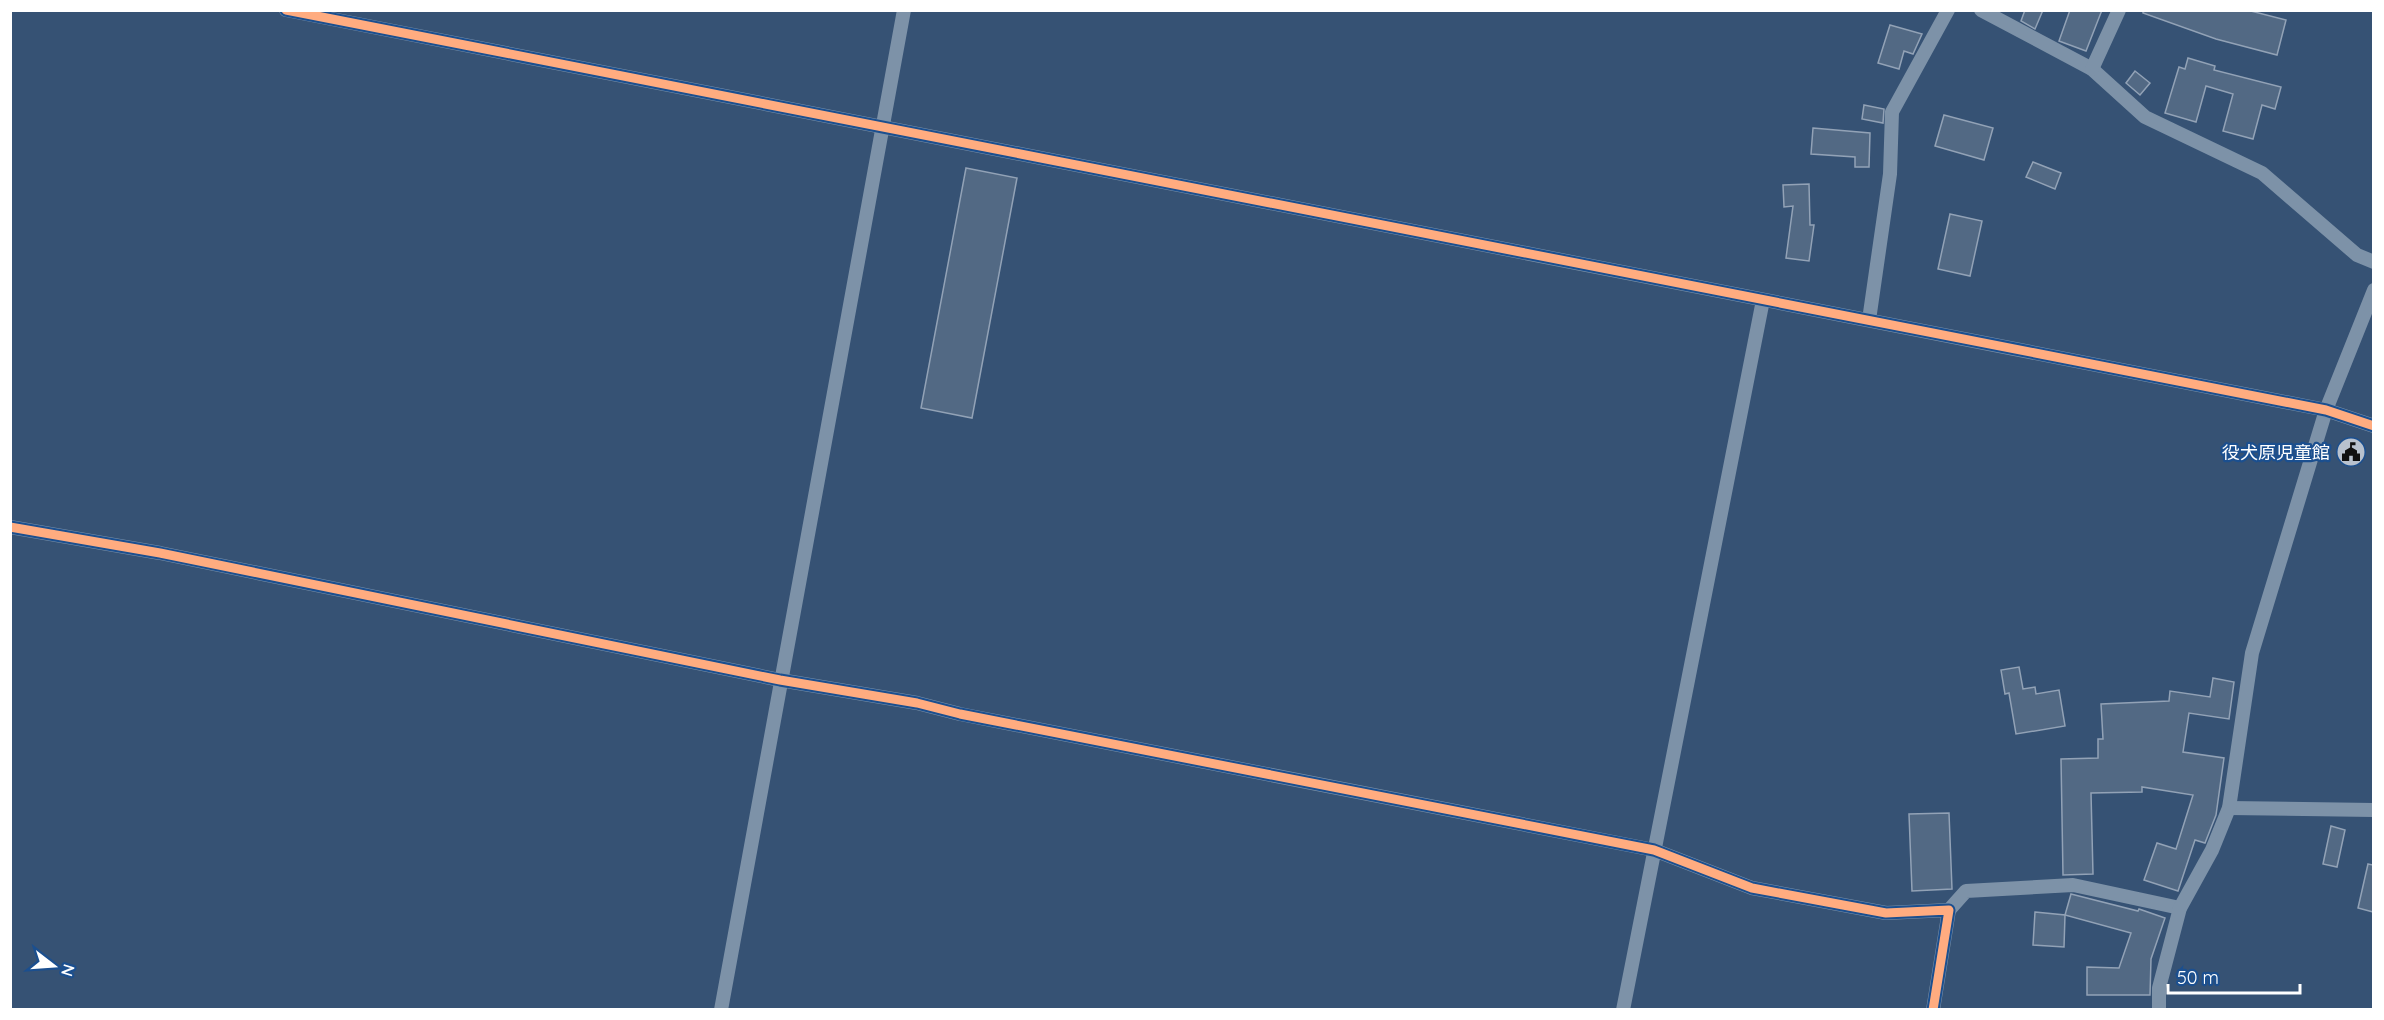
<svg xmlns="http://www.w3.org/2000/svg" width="2384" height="1020" font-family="Quicksand,'Noto Sans JP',sans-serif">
	<rect width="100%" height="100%" fill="#365274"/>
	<g fill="#526984" stroke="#92a2b6" stroke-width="1.5">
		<polygon points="2025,10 2043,10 2035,29 2021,21"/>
		<polygon points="2070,10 2102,10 2086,51 2059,41"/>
		<polygon points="2143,10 2247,10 2286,20 2277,55 2216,39 2143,13"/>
		<polygon points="1890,25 1922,34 1913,54 1904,51 1899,69 1878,63"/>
		<polygon points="2188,58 2215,66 2214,70 2281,87 2275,109 2262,105 2253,139 2223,131 2233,94 2206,86 2196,122 2165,113 2179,67 2185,69"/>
		<polygon points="2135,71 2150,83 2140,95 2126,83"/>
		<polygon points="1864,105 1884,109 1883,123 1862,119"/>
		<polygon points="1944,115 1993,128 1984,160 1935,146"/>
		<polygon points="1813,128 1870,133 1869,167 1855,167 1855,157 1811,154"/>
		<polygon points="2033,162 2061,173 2055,189 2026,177"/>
		<polygon points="966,168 1017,178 972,418 921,408"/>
		<polygon points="1809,184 1810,225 1814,225 1809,261 1786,258 1793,206 1784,207 1783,185"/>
		<polygon points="1950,214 1982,221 1970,276 1938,269"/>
		<polygon points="2019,667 2023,689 2035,687 2036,694 2059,690 2065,726 2016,734 2009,693 2005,694 2001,670"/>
		<polygon points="2213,678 2234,682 2229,719 2189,713 2183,752 2224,758 2216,815 2205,843 2195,840 2178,891 2144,880 2157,843 2176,849 2193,795 2142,787 2142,792 2091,793 2093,874 2063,875 2061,759 2098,758 2098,739 2103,739 2101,704 2169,701 2170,691 2210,697"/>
		<polygon points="1949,813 1952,889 1912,891 1909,814"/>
		<polygon points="2331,826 2345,830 2337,867 2323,864"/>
		<polygon points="2368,864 2373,865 2373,912 2358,908"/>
		<polygon points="2071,894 2138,911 2139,909 2165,918 2151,959 2150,995 2087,995 2087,967 2119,968 2131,933 2065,915"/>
		<polygon points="2035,912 2065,915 2064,947 2033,945"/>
	</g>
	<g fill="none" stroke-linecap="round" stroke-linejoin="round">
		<g stroke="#7d92a8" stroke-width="14">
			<polyline points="286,10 2326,410 2374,426"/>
			<polyline points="1981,10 2092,69 2145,117 2262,173 2357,255 2374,262"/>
			<polyline points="2092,69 2119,10"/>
			<polyline points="1869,320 1890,174 1892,112 1948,10"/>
			<polyline points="10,527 160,553 780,680 917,703 960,714 1654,850 1752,888 1886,913 1949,910 1933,1010"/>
			<polyline points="2229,808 2374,810"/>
			<polyline points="1949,910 1966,891 2073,885 2180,908"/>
			<polyline points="721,1010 904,10"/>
			<polyline points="1623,1010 1763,300"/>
			<polyline points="2159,1010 2159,988 2180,908 2212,850 2229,808 2252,653 2326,410 2374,290"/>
		</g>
		<g stroke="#1b4f8f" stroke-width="13">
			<g id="cycleway">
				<polyline points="286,10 2326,410 2374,426"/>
				<polyline points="10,527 160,553 780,680 917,703 960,714 1654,850 1752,888 1886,913 1949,910 1933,1010"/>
			</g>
		</g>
		<use href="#cycleway" stroke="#ffac80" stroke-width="9"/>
	</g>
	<defs>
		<g id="civic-disc" transform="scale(1.5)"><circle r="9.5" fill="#b9c2ce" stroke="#1b4f8f"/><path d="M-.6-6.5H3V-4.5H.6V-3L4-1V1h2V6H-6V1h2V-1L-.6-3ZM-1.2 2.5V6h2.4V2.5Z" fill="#111"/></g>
	</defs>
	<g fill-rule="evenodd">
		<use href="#civic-disc" x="2351" y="452"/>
	</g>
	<g text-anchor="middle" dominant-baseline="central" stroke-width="4.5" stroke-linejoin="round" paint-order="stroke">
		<g font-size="18" fill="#fff" stroke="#1b4f8f" text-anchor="end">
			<text x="2330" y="452">役犬原児童館</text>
		</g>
	</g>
	<rect width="2384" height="1020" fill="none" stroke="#ffffff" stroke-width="24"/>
	<g transform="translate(54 966) rotate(107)" stroke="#1b4f8f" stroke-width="4.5" paint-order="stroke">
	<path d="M0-4.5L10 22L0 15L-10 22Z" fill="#ffffff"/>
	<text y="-9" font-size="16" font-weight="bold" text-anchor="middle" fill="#ffffff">N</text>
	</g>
	<path d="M2168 984v9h132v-9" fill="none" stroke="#ffffff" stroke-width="3"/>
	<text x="2177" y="984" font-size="18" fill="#ffffff" stroke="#1b4f8f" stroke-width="4.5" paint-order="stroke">50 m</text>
</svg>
